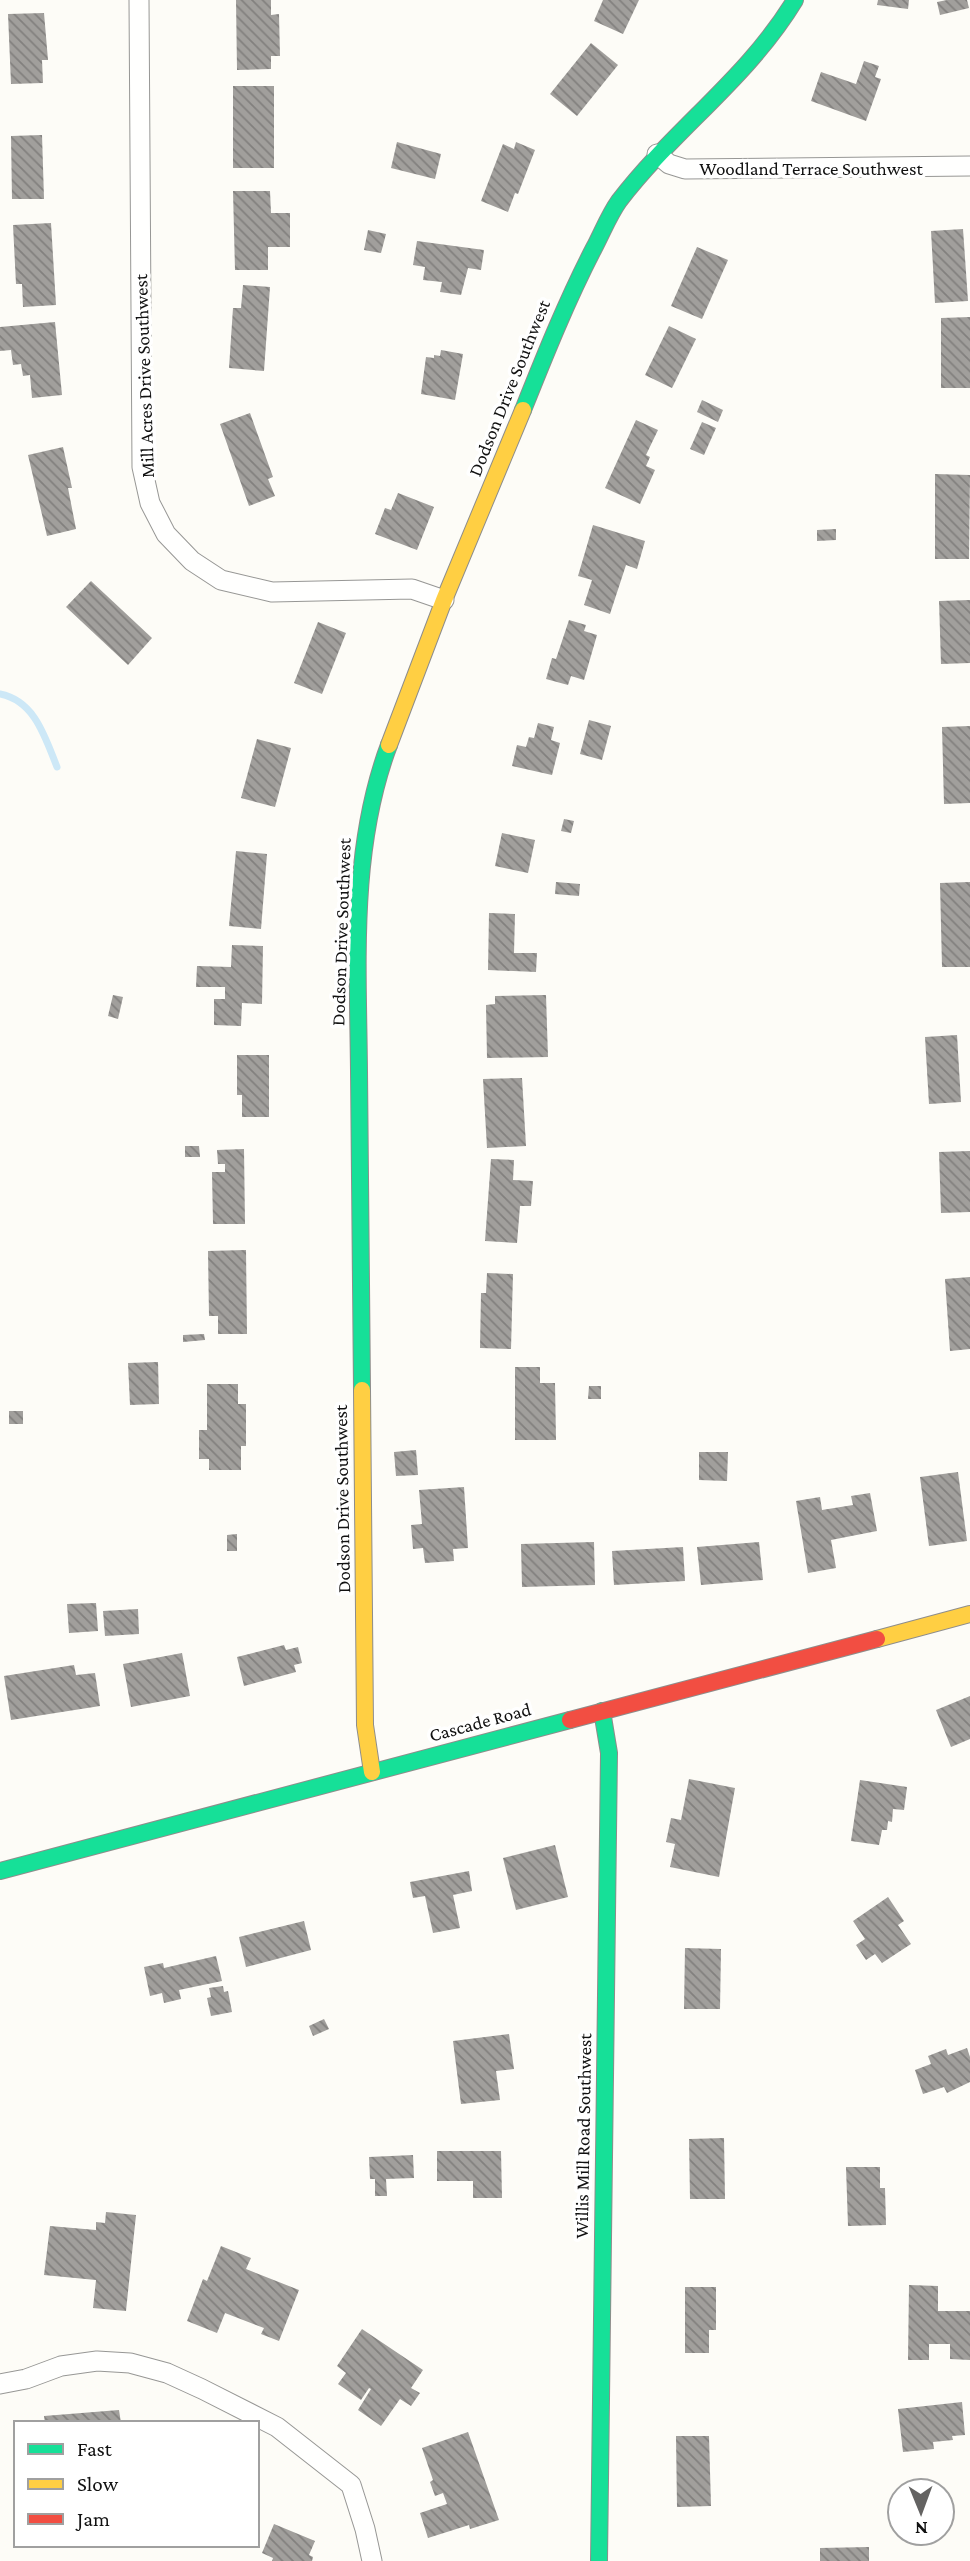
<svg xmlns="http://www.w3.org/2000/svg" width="970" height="2561" font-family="'Crimson Pro',serif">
	<defs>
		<pattern id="building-back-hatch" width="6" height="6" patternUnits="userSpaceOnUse" patternTransform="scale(1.75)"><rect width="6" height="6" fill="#a19f9c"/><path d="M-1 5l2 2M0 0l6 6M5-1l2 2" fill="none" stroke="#82807e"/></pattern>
	</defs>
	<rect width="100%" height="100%" fill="#fdfcf7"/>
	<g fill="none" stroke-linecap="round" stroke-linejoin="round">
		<path stroke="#cde8f7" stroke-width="7" d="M0 694C35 701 45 737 57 767"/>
	</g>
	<g fill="url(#building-back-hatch)">
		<polygon points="236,0 271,0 271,15 279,14 280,56 271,56 271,69 237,70"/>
		<polygon points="603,0 639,0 623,34 594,21"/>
		<polygon points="878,0 909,0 908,9 877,5"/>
		<polygon points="947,0 967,0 969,8 940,15 937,2"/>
		<polygon points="44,13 48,60 42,60 43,83 11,84 8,14"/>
		<polygon points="591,43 618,65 577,116 550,94"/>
		<polygon points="864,61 879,66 875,77 881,79 866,121 811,101 821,72 856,84"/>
		<rect x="233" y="86" width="41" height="82"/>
		<polygon points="42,135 44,199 12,199 11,136"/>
		<polygon points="397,142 441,154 435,179 391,168"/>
		<polygon points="516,142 535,150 518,194 515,193 508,212 481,201 503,144 514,149"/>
		<polygon points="233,191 270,191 271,213 290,213 290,247 268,247 268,270 235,270"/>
		<polygon points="51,223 56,305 23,307 22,284 16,284 13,225"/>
		<polygon points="963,229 968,301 935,303 931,231"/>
		<polygon points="368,230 386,234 381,253 364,250"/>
		<polygon points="417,241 484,250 481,270 468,268 461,295 440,292 442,282 423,280 425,267 413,265"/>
		<polygon points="697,247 728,260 702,319 671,306"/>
		<polygon points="243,285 270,287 264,371 229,368 233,308 241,308"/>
		<polygon points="970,317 970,388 941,388 941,318"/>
		<polygon points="55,322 62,395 32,398 30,375 23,376 21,364 13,365 11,350 0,351 0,327"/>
		<polygon points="669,326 696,339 672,388 645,375"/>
		<polygon points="441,350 463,354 455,400 421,394 426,357 434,358 434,355 440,356"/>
		<polygon points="702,400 723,410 718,422 697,412"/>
		<polygon points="250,413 273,477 268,479 275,496 249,506 220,424"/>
		<polygon points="636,420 658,430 646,455 650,457 646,466 655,470 640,504 605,488"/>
		<polygon points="702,422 716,428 704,455 690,449"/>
		<polygon points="63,447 72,488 68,488 76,529 47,536 28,455"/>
		<polygon points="935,474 970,475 969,559 935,559"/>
		<polygon points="398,493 434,507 417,550 375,534 385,508 391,510"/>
		<polygon points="593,525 645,541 637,569 626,565 610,614 584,605 592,580 578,576"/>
		<polygon points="836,529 836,540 817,541 817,530"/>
		<polygon points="91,581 152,638 128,665 66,607"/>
		<polygon points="970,600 970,663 941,664 939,601"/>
		<polygon points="569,620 586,625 584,631 597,635 584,680 571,676 568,685 546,679 552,658 556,659"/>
		<polygon points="318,622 346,633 322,694 294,683"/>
		<polygon points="589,720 611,726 602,760 580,754"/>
		<polygon points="538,723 554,727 551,740 560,743 552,775 512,766 517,745 526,747 529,737 534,738"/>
		<polygon points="970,726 970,803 944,804 942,727"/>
		<polygon points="257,739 291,748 275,807 241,798"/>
		<polygon points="564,819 574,821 571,833 561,831"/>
		<polygon points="502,833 535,840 528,873 495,866"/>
		<polygon points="236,851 267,854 261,929 229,926"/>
		<polygon points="556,882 580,884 579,896 555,894"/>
		<polygon points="970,882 970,967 942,967 940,883"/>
		<polygon points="489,913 515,914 514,953 537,953 536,972 488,970"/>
		<polygon points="232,945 263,946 262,1004 242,1003 241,1026 214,1025 214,999 225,999 225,987 196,987 197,966 231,967"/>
		<polygon points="113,995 123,997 118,1019 108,1016"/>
		<polygon points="546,995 548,1057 487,1058 486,1005 495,1004 495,996"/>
		<polygon points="957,1035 961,1102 929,1104 925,1037"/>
		<polygon points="237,1055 269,1055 269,1117 242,1117 242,1095 237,1095"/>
		<polygon points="522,1078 526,1146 487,1148 483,1079"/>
		<polygon points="185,1146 199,1146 200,1157 185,1157"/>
		<polygon points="244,1149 245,1224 213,1224 212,1172 225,1172 225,1164 218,1164 217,1150"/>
		<polygon points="970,1151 970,1212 941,1213 939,1152"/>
		<polygon points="491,1159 514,1160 513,1180 533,1181 531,1206 520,1206 517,1243 485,1241"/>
		<polygon points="246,1250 247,1334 218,1334 218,1316 209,1316 208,1251"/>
		<polygon points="487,1273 513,1274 511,1349 480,1348 481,1293 486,1293"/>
		<polygon points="970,1277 970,1349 950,1351 945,1279"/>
		<polygon points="204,1334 205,1340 183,1342 183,1335"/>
		<polygon points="158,1362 159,1404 130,1405 128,1363"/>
		<polygon points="515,1367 540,1367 540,1383 555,1383 556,1440 515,1440"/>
		<polygon points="207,1384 238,1384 238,1404 246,1404 246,1446 241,1446 241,1470 209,1470 209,1459 199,1459 199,1430 207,1430"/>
		<polygon points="589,1386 601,1386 601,1399 588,1399"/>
		<rect x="9" y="1411" width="14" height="13"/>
		<polygon points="416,1450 418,1475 396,1476 394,1452"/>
		<polygon points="699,1452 728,1452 727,1481 699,1480"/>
		<polygon points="958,1472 967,1541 929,1546 920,1477"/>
		<polygon points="464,1487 468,1548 453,1549 454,1561 425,1563 423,1548 413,1549 411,1525 422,1524 419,1490"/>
		<polygon points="870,1493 877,1531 831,1540 836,1568 808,1573 796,1501 820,1497 822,1510 853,1505 851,1496"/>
		<polygon points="237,1534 237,1551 227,1551 227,1535"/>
		<polygon points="594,1542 595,1585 522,1587 521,1544"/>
		<polygon points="759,1542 763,1580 701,1585 697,1547"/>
		<polygon points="683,1547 685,1581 614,1585 612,1551"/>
		<polygon points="96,1603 98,1631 69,1633 67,1604"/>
		<polygon points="138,1609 139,1634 105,1636 103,1611"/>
		<polygon points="284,1645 286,1650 298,1647 302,1663 294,1665 296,1672 244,1686 237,1657"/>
		<polygon points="182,1653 190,1696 131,1707 123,1664"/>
		<polygon points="74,1665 76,1675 95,1673 100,1706 11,1720 4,1676"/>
		<polygon points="970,1696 970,1739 951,1747 936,1710"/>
		<polygon points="689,1779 735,1788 719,1877 670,1867 675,1844 666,1842 671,1818 681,1820"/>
		<polygon points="860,1780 907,1787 904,1810 893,1809 892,1822 888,1821 887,1830 882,1830 879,1845 851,1841"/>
		<polygon points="555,1845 568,1897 516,1910 503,1858"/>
		<polygon points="469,1871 472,1891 453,1895 460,1928 433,1933 425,1896 413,1898 410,1882"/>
		<polygon points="888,1897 904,1921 898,1925 911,1944 882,1963 875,1954 866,1960 856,1945 865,1939 853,1921"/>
		<polygon points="304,1921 311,1950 246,1967 239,1937"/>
		<polygon points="685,1948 721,1949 720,2009 684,2009"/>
		<polygon points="216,1956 222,1981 179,1990 181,1999 164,2003 162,1993 150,1996 144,1967 163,1963 164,1968"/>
		<polygon points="223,1986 224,1992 228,1991 232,2012 211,2016 207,1998 211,1997 209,1988"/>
		<polygon points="324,2019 329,2029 313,2036 309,2026"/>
		<polygon points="509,2034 514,2069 496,2071 500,2100 461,2104 453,2041"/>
		<polygon points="967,2048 970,2057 970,2082 947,2093 944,2087 923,2094 915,2070 931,2064 928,2056 946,2049 948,2055"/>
		<polygon points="724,2138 725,2199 690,2199 689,2139"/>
		<polygon points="437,2151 501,2151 502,2198 473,2198 473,2181 437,2181"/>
		<polygon points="413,2155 414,2178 386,2179 387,2196 375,2196 375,2179 370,2179 369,2157"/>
		<polygon points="846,2167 880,2167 880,2188 885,2188 886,2225 848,2226"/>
		<polygon points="106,2212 136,2215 126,2311 93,2308 96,2280 44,2275 50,2226 96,2230 96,2222 105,2223"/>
		<polygon points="221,2246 251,2258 246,2269 299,2290 279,2341 261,2334 264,2328 225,2313 217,2333 187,2321 203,2279 207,2281"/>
		<polygon points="909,2285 938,2286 938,2311 970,2311 970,2360 950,2359 950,2344 929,2344 929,2360 908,2360"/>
		<polygon points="685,2287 716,2287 716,2330 709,2330 709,2353 685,2353"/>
		<polygon points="362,2329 423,2370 411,2388 420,2393 411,2406 400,2399 381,2426 358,2410 371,2389 369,2388 361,2400 338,2384 346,2373 337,2366"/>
		<polygon points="962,2402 965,2435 952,2436 953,2440 933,2442 934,2449 903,2452 898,2409"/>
		<polygon points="119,2410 121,2423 45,2423 44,2416"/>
		<polygon points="468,2432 499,2520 470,2529 469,2525 428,2538 420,2513 447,2504 443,2493 435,2496 430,2482 433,2480 422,2448"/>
		<polygon points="676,2436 709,2436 711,2506 677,2507"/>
		<polygon points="274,2524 315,2541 309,2555 313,2557 312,2561 272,2561 273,2558 262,2553"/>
		<polygon points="869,2547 869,2561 820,2561 820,2548"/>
	</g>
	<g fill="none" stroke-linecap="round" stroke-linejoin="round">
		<g stroke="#979795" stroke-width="21">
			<g id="street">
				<polyline points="139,0 142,467 150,503 166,534 192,561 221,580 272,592 412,589 444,600"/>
				<polyline points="657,154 669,164 685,169 970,166"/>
				<polyline points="0,2384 26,2379 61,2366 97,2361 130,2363 167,2373 202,2389 277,2427 351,2485 365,2529 372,2561"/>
			</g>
		</g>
		<g stroke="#8e8d8b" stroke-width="18">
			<g id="fast">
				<path d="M523 410C545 355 567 300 594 248 602 233 609 215 619 201 675 128 747 79 795 0"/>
				<path d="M362 1390C361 1284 360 1177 359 1071 358 962 350 849 389 745"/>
				<polyline points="0,1871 570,1720"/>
				<polyline points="599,2561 609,1753 602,1711"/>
			</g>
		</g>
		<g stroke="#8e8d8b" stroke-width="18">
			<g id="slow">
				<polyline points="389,745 444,600 523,410"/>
				<polyline points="362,1390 365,1725 372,1772"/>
				<polyline points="877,1639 970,1614"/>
			</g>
		</g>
		<g stroke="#8e8d8b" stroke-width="18">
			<polyline id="jam" points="570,1720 877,1639"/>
		</g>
		<use href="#street" stroke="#fffffe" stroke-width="19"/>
		<use href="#fast" stroke="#16e098" stroke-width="16"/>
		<use href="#slow" stroke="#ffcf43" stroke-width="16"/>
		<use href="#jam" stroke="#f24e42" stroke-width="16"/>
	</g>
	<g text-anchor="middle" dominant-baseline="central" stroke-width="7" stroke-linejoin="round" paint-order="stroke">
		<g font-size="19" fill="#111" stroke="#fff">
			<text x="811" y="168">Woodland Terrace Southwest</text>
			<text transform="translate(144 376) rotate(-92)">Mill Acres Drive Southwest</text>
			<text transform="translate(509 388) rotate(-68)">Dodson Drive Southwest</text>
			<text transform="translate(341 932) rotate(-88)">Dodson Drive Southwest</text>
			<text transform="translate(342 1499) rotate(-91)">Dodson Drive Southwest</text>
			<text transform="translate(480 1722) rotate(-15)">Cascade Road</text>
			<text transform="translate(583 2136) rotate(-89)">Willis Mill Road Southwest</text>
		</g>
	</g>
	<rect x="14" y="2421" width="245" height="126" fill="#ffffff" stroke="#a0a0a0" stroke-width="2"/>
	<rect x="28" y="2444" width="35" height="10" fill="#16e098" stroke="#a0a0a0" stroke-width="2"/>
	<text x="77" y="2456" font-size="21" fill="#111111">Fast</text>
	<rect x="28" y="2479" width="35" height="10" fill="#ffcf43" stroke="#a0a0a0" stroke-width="2"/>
	<text x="77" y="2491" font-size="21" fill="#111111">Slow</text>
	<rect x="28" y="2514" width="35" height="10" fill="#f24e42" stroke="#a0a0a0" stroke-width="2"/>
	<text x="77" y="2526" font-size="21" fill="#111111">Jam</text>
	<g transform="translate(921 2512) rotate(179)"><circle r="33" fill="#ffffff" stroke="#a0a0a0" stroke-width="2"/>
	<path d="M0-5L12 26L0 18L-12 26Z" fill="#646362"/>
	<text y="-10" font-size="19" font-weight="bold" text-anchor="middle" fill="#111111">N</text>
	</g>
</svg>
